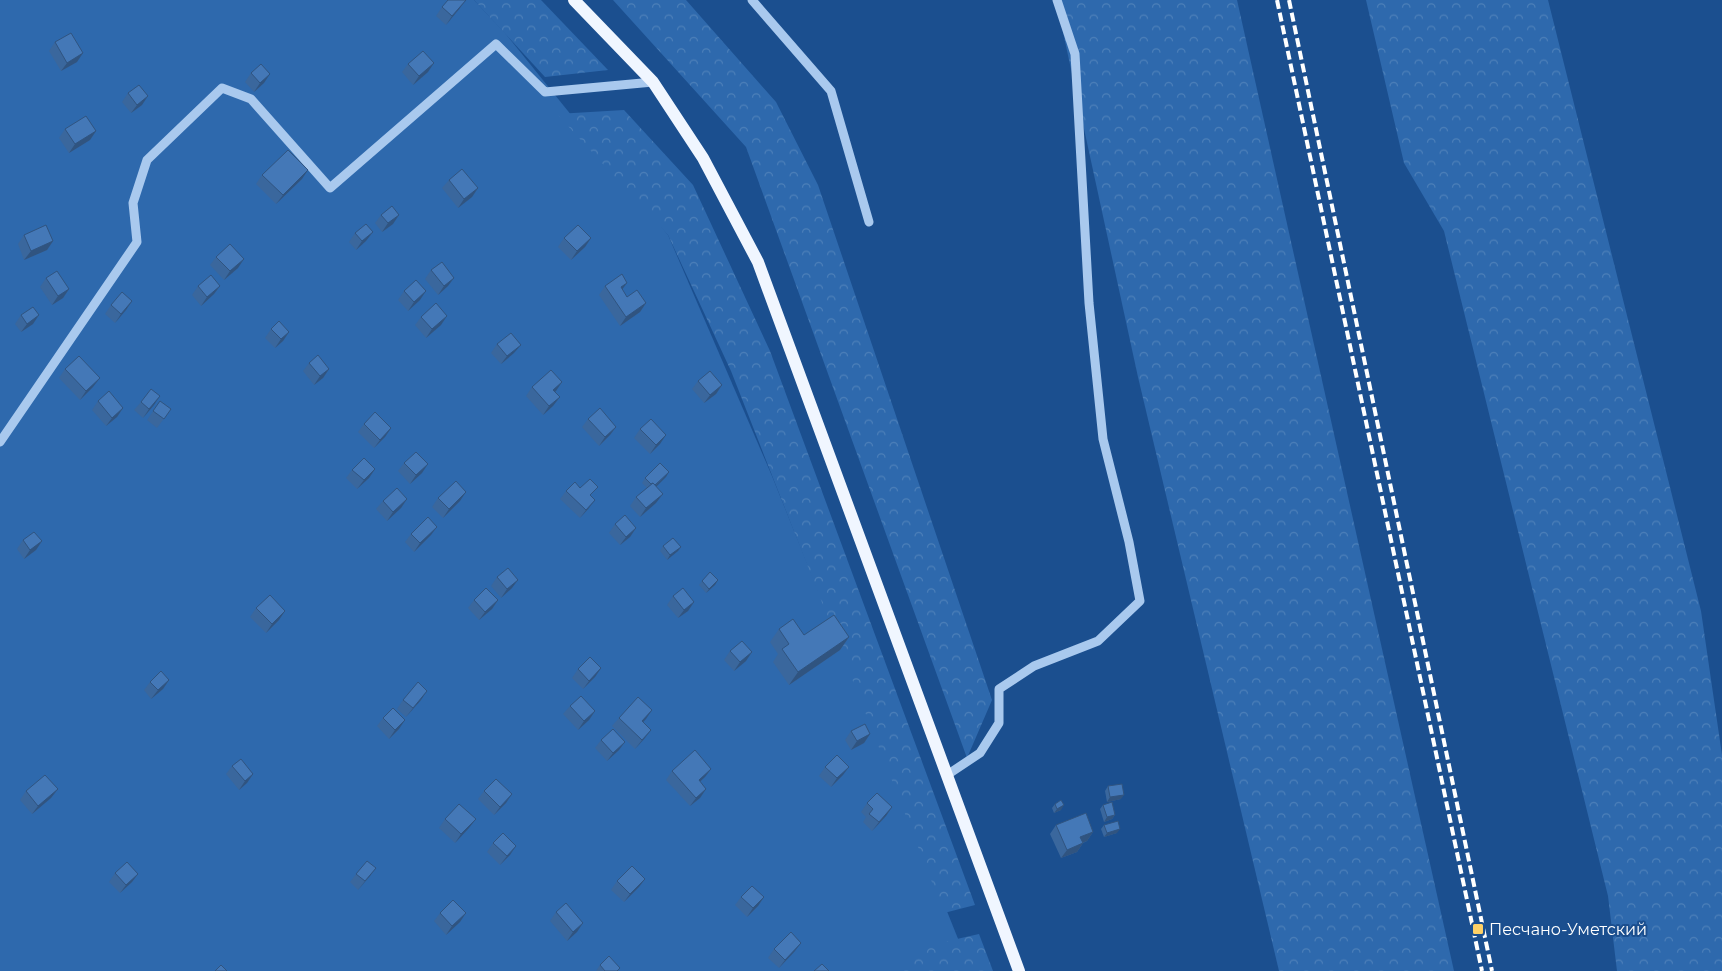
<svg xmlns="http://www.w3.org/2000/svg" width="1722" height="971" font-family="Montserrat,sans-serif">
	<defs>
		<pattern id="forest-crowns" width="20" height="18" patternUnits="userSpaceOnUse" patternTransform="scale(1.25)"><rect width="20" height="18" fill="#2e69ad"/><path d="M2 6a3 3 0 1 1 6 0M12 15a3 3 0 1 1 6 0" fill="none" stroke="#4d80b9"/></pattern>
	</defs>
	<rect width="100%" height="100%" fill="#1b4f8f"/>
	<polygon fill="#2e69ad" points="0,0 474,0 505,33 668,235 772,476 971,971 0,971"/>
	<g fill="url(#forest-crowns)">
		<polygon points="474,0 541,0 608,70 545,77"/>
		<polygon points="613,0 686,0 776,102 818,185 992,700 967,758 746,147"/>
		<polygon points="1056,0 1237,0 1454,971 1279,971 1138,377"/>
		<polygon points="1366,0 1548,0 1701,611 1722,755 1722,971 1617,971 1608,896 1444,231 1404,163"/>
		<polygon points="624,110 693,185 770,351 975,905 944,913 731,371 668,235 557,114"/>
		<polygon points="979,934 993,971 891,971 917,948"/>
	</g>
	<g fill="none" stroke-linecap="round" stroke-linejoin="round">
		<g stroke="#a9c9ee" stroke-width="9">
			<polyline points="752,0 831,91 869,222"/>
			<polyline points="0,442 137,242 133,203 147,160 222,88 251,99 330,188 496,44 545,92 653,82"/>
			<polyline points="947,775 980,753 999,723 999,689 1034,666 1098,641 1140,601 1129,542 1103,439 1089,303 1075,54 1057,0"/>
		</g>
		<polyline stroke="#f0f6ff" stroke-width="12" points="574,0 653,82 703,158 758,262 1019,971"/>
		<g stroke="#fff" stroke-width="4" stroke-dasharray="9 4" stroke-linecap="butt">
			<polyline points="1277,0 1482,971"/>
			<polyline points="1289,0 1492,971"/>
		</g>
	</g>
	<g fill="#3a679d">
		<polygon points="442,7 460,8 446,25 436,16"/>
		<polygon points="55,42 77,62 61,71 49,51"/>
		<polygon points="408,64 428,72 413,85 402,72"/>
		<polygon points="251,73 264,83 254,92 245,82"/>
		<polygon points="128,93 142,105 131,113 122,102"/>
		<polygon points="65,129 96,131 90,140 69,153 59,138"/>
		<polygon points="262,175 302,179 276,204 256,184"/>
		<polygon points="449,180 478,188 472,197 458,208 442,188"/>
		<polygon points="381,215 393,224 382,232 375,223"/>
		<polygon points="355,233 366,241 356,250 349,242"/>
		<polygon points="24,235 53,241 47,250 24,260 18,244"/>
		<polygon points="564,238 591,238 585,247 571,260 558,247"/>
		<polygon points="216,257 238,268 224,280 210,265"/>
		<polygon points="431,270 448,286 438,295 425,279"/>
		<polygon points="46,278 69,289 63,298 52,305 40,287"/>
		<polygon points="198,286 220,286 214,294 201,306 192,295"/>
		<polygon points="605,286 622,290 627,297 646,303 640,312 620,326 599,295"/>
		<polygon points="404,291 420,300 408,311 398,300"/>
		<polygon points="132,301 126,310 115,323 105,314 111,305"/>
		<polygon points="21,315 33,324 21,332 15,324"/>
		<polygon points="421,317 441,325 426,338 415,325"/>
		<polygon points="271,329 289,332 283,341 275,348 265,338"/>
		<polygon points="497,344 514,353 501,364 491,353"/>
		<polygon points="309,363 329,369 323,378 314,385 303,371"/>
		<polygon points="65,369 93,387 80,400 59,378"/>
		<polygon points="698,381 722,385 716,394 704,403 692,389"/>
		<polygon points="532,387 556,391 555,392 553,406 543,415 526,396"/>
		<polygon points="98,401 123,408 117,417 106,426 92,410"/>
		<polygon points="160,401 171,409 157,428 147,420"/>
		<polygon points="141,402 154,405 143,418 134,410"/>
		<polygon points="588,419 616,427 610,435 599,446 582,427"/>
		<polygon points="364,424 391,428 385,437 374,448 358,432"/>
		<polygon points="640,429 660,444 650,454 634,438"/>
		<polygon points="404,463 422,473 410,484 398,471"/>
		<polygon points="375,469 369,478 357,489 346,478 352,470"/>
		<polygon points="666,477 656,486 656,503 640,517 630,506 636,497 647,488 642,483 645,478"/>
		<polygon points="580,488 591,496 589,508 580,518 560,499 566,491"/>
		<polygon points="438,498 460,501 443,518 432,507"/>
		<polygon points="407,499 401,508 387,521 376,509 383,501"/>
		<polygon points="615,524 636,528 630,537 620,545 609,533"/>
		<polygon points="411,534 431,535 414,552 405,542"/>
		<polygon points="23,540 42,541 36,550 24,559 17,549"/>
		<polygon points="663,546 681,547 678,551 667,560 660,551"/>
		<polygon points="497,577 512,588 501,598 491,586"/>
		<polygon points="702,581 715,585 706,593 699,585"/>
		<polygon points="673,596 694,602 688,611 678,618 667,605"/>
		<polygon points="474,600 498,600 492,609 479,620 468,608"/>
		<polygon points="256,608 279,620 266,633 250,617"/>
		<polygon points="779,629 804,635 849,637 840,650 789,685 773,662 778,654 770,642"/>
		<polygon points="730,651 746,661 734,671 724,660"/>
		<polygon points="601,668 595,677 583,689 572,678 578,669"/>
		<polygon points="169,680 163,689 151,699 144,690 150,682"/>
		<polygon points="403,700 421,700 406,717 397,709"/>
		<polygon points="570,706 595,711 589,720 578,730 563,714"/>
		<polygon points="652,710 643,722 645,738 635,749 612,726 619,718"/>
		<polygon points="383,718 399,729 389,739 377,726"/>
		<polygon points="851,731 870,734 864,743 851,750 845,740"/>
		<polygon points="601,740 619,750 607,761 595,748"/>
		<polygon points="232,766 253,774 247,783 239,790 226,774"/>
		<polygon points="825,767 843,775 831,787 819,776"/>
		<polygon points="711,769 705,777 700,782 706,789 700,798 690,806 666,780 672,771"/>
		<polygon points="1108,786 1121,799 1107,802 1105,791"/>
		<polygon points="58,789 51,798 32,814 20,800 26,791"/>
		<polygon points="484,791 506,803 494,815 478,799"/>
		<polygon points="867,803 892,807 886,816 872,831 863,822 866,817 861,812"/>
		<polygon points="1055,804 1061,810 1054,813 1052,808"/>
		<polygon points="1103,805 1115,815 1112,819 1104,822 1100,809"/>
		<polygon points="445,819 469,828 455,843 439,828"/>
		<polygon points="1056,825 1093,832 1087,841 1083,843 1077,852 1061,858 1050,834"/>
		<polygon points="1104,825 1117,833 1104,837 1101,829"/>
		<polygon points="493,843 510,855 500,865 487,852"/>
		<polygon points="115,873 138,874 132,882 120,893 109,882"/>
		<polygon points="356,874 370,876 358,890 350,882"/>
		<polygon points="645,879 639,887 624,902 611,890 617,881"/>
		<polygon points="741,897 764,897 758,906 747,917 735,905"/>
		<polygon points="556,912 577,932 567,941 550,921"/>
		<polygon points="440,913 460,922 446,935 434,921"/>
		<polygon points="774,949 795,951 779,968 768,958"/>
		<polygon points="600,965 620,968 618,971 596,971"/>
	</g>
	<g fill="#305480">
		<polygon points="466,0 460,8 446,25 452,16"/>
		<polygon points="83,53 77,62 61,71 67,63"/>
		<polygon points="434,63 428,72 413,85 419,76"/>
		<polygon points="270,74 264,83 254,92 260,83"/>
		<polygon points="148,96 142,105 131,113 137,105"/>
		<polygon points="96,131 90,140 69,153 75,144"/>
		<polygon points="308,170 302,179 276,204 283,195"/>
		<polygon points="478,188 472,197 458,208 464,199"/>
		<polygon points="399,215 393,224 382,232 388,223"/>
		<polygon points="373,232 366,241 356,250 362,241"/>
		<polygon points="591,238 585,247 571,260 577,251"/>
		<polygon points="53,241 47,250 24,260 31,251"/>
		<polygon points="244,259 238,268 224,280 230,271"/>
		<polygon points="454,278 448,286 438,295 444,286"/>
		<polygon points="627,283 621,291 621,287"/>
		<polygon points="220,286 214,294 201,306 207,297"/>
		<polygon points="69,289 63,298 52,305 58,296"/>
		<polygon points="426,291 420,300 408,311 414,302"/>
		<polygon points="132,301 126,310 115,323 121,314"/>
		<polygon points="646,303 640,312 620,326 626,317"/>
		<polygon points="39,315 33,324 21,332 27,324"/>
		<polygon points="447,316 441,325 426,338 432,329"/>
		<polygon points="289,332 283,341 275,348 281,339"/>
		<polygon points="521,345 514,353 501,364 507,356"/>
		<polygon points="329,369 323,378 314,385 320,376"/>
		<polygon points="100,378 93,387 80,400 86,391"/>
		<polygon points="562,382 556,391 547,399 553,390"/>
		<polygon points="722,385 716,394 704,403 710,395"/>
		<polygon points="160,396 154,405 143,418 149,409"/>
		<polygon points="560,397 553,406 543,415 549,406"/>
		<polygon points="123,408 117,417 106,426 112,418"/>
		<polygon points="616,427 610,435 599,446 605,437"/>
		<polygon points="391,428 385,437 374,448 380,440"/>
		<polygon points="666,435 660,444 650,454 656,445"/>
		<polygon points="428,464 422,473 410,484 416,475"/>
		<polygon points="375,469 369,478 357,489 364,480"/>
		<polygon points="669,472 666,477 651,492 654,487"/>
		<polygon points="466,492 460,501 443,518 449,509"/>
		<polygon points="663,494 656,503 640,517 646,508"/>
		<polygon points="407,499 401,508 387,521 393,512"/>
		<polygon points="595,500 589,508 580,518 586,510"/>
		<polygon points="437,527 431,535 414,552 420,543"/>
		<polygon points="636,528 630,537 620,545 626,537"/>
		<polygon points="42,541 36,550 24,559 30,550"/>
		<polygon points="681,547 678,551 667,560 670,555"/>
		<polygon points="518,580 512,588 501,598 507,589"/>
		<polygon points="718,580 715,585 706,593 709,589"/>
		<polygon points="498,600 492,609 479,620 485,612"/>
		<polygon points="694,602 688,611 678,618 684,610"/>
		<polygon points="285,611 279,620 266,633 272,624"/>
		<polygon points="849,637 840,650 789,685 798,672"/>
		<polygon points="752,652 746,661 734,671 740,662"/>
		<polygon points="601,668 595,677 583,689 589,681"/>
		<polygon points="169,680 163,689 151,699 158,690"/>
		<polygon points="427,691 421,700 406,717 413,708"/>
		<polygon points="652,710 646,719 636,730 642,721"/>
		<polygon points="595,711 589,720 578,730 584,721"/>
		<polygon points="405,720 399,729 389,739 395,730"/>
		<polygon points="651,730 645,738 635,749 642,740"/>
		<polygon points="870,734 864,743 851,750 857,741"/>
		<polygon points="625,742 619,750 607,761 613,753"/>
		<polygon points="849,767 843,775 831,787 837,778"/>
		<polygon points="711,769 705,777 692,789 699,780"/>
		<polygon points="253,774 247,783 239,790 245,781"/>
		<polygon points="58,789 51,798 32,814 38,806"/>
		<polygon points="706,789 700,798 690,806 696,798"/>
		<polygon points="512,794 506,803 494,815 500,807"/>
		<polygon points="1124,795 1121,799 1107,802 1110,797"/>
		<polygon points="1064,805 1061,810 1054,813 1057,809"/>
		<polygon points="892,807 886,816 872,831 879,822"/>
		<polygon points="1115,815 1112,819 1104,822 1107,817"/>
		<polygon points="476,819 469,828 455,843 461,834"/>
		<polygon points="1120,829 1117,833 1104,837 1107,833"/>
		<polygon points="1093,832 1087,841 1074,846 1080,837"/>
		<polygon points="1083,843 1077,852 1061,858 1067,850"/>
		<polygon points="516,846 510,855 500,865 507,856"/>
		<polygon points="376,868 370,876 358,890 365,881"/>
		<polygon points="138,874 132,882 120,893 126,885"/>
		<polygon points="645,879 639,887 624,902 630,894"/>
		<polygon points="764,897 758,906 747,917 753,908"/>
		<polygon points="466,913 460,922 446,935 452,926"/>
		<polygon points="583,923 577,932 567,941 573,932"/>
		<polygon points="801,943 795,951 779,968 785,960"/>
	</g>
	<g fill="#4478b7" stroke="#305480">
		<polygon points="448,0 466,0 452,16 442,7"/>
		<polygon points="71,33 83,53 67,63 55,42"/>
		<polygon points="423,51 434,63 419,76 408,64"/>
		<polygon points="261,64 270,74 260,83 251,73"/>
		<polygon points="139,85 148,96 137,105 128,93"/>
		<polygon points="86,116 96,131 75,144 65,129"/>
		<polygon points="288,150 308,170 283,195 262,175"/>
		<polygon points="462,169 478,188 464,199 449,180"/>
		<polygon points="392,206 399,215 388,223 381,215"/>
		<polygon points="366,224 373,232 362,241 355,233"/>
		<polygon points="46,225 53,241 31,251 24,235"/>
		<polygon points="578,225 591,238 577,251 564,238"/>
		<polygon points="230,244 244,259 230,271 216,257"/>
		<polygon points="442,262 454,278 444,286 431,270"/>
		<polygon points="57,271 69,289 58,296 46,278"/>
		<polygon points="622,274 627,283 621,287 627,297 637,290 646,303 626,317 605,286"/>
		<polygon points="211,275 220,286 207,297 198,286"/>
		<polygon points="416,280 426,291 414,302 404,291"/>
		<polygon points="122,292 132,301 121,314 111,305"/>
		<polygon points="436,303 447,316 432,329 421,317"/>
		<polygon points="33,307 39,315 27,324 21,315"/>
		<polygon points="279,321 289,332 281,339 271,329"/>
		<polygon points="511,333 521,345 507,356 497,344"/>
		<polygon points="318,355 329,369 320,376 309,363"/>
		<polygon points="79,356 100,378 86,391 65,369"/>
		<polygon points="551,370 562,382 553,390 560,397 549,406 532,387"/>
		<polygon points="710,371 722,385 710,395 698,381"/>
		<polygon points="151,389 160,396 149,409 141,402"/>
		<polygon points="109,391 123,408 112,418 98,401"/>
		<polygon points="160,401 171,409 164,419 153,411"/>
		<polygon points="600,408 616,427 605,437 588,419"/>
		<polygon points="375,412 391,428 380,440 364,424"/>
		<polygon points="651,419 666,435 656,445 640,429"/>
		<polygon points="416,452 428,464 416,475 404,463"/>
		<polygon points="364,458 375,469 364,480 352,470"/>
		<polygon points="660,463 669,472 655,485 653,483 651,484 645,478"/>
		<polygon points="590,479 598,487 590,495 595,500 586,510 566,491 575,482 580,488"/>
		<polygon points="456,481 466,492 449,509 438,498"/>
		<polygon points="653,483 663,494 646,508 636,497"/>
		<polygon points="397,488 407,499 393,512 383,501"/>
		<polygon points="625,515 636,528 626,537 615,524"/>
		<polygon points="428,517 437,527 420,543 411,534"/>
		<polygon points="34,532 42,541 30,550 23,540"/>
		<polygon points="673,538 681,547 670,555 663,546"/>
		<polygon points="508,568 518,580 507,589 497,577"/>
		<polygon points="710,572 718,580 709,589 702,581"/>
		<polygon points="486,588 498,600 485,612 474,600"/>
		<polygon points="683,588 694,602 684,610 673,596"/>
		<polygon points="270,595 285,611 272,624 256,608"/>
		<polygon points="834,615 849,637 798,672 782,649 789,644 779,629 793,619 804,635"/>
		<polygon points="742,641 752,652 740,662 730,651"/>
		<polygon points="590,657 601,668 589,681 578,669"/>
		<polygon points="161,671 169,680 158,690 150,682"/>
		<polygon points="418,682 427,691 413,708 403,700"/>
		<polygon points="581,696 595,711 584,721 570,706"/>
		<polygon points="638,697 652,710 642,721 651,730 642,740 619,718"/>
		<polygon points="393,708 405,720 395,730 383,718"/>
		<polygon points="865,724 870,734 857,741 851,731"/>
		<polygon points="613,729 625,742 613,753 601,740"/>
		<polygon points="695,750 711,769 699,780 706,789 696,798 672,771"/>
		<polygon points="837,755 849,767 837,778 825,767"/>
		<polygon points="241,759 253,774 245,781 232,766"/>
		<polygon points="45,775 58,789 38,806 26,791"/>
		<polygon points="496,779 512,794 500,807 484,791"/>
		<polygon points="1122,784 1124,795 1110,797 1108,786"/>
		<polygon points="877,793 892,807 879,822 869,814 873,809 867,803"/>
		<polygon points="1061,800 1064,805 1057,809 1055,804"/>
		<polygon points="1112,802 1115,815 1107,817 1103,805"/>
		<polygon points="459,804 476,819 461,834 445,819"/>
		<polygon points="1086,813 1093,832 1080,837 1083,843 1067,850 1056,825"/>
		<polygon points="1118,821 1120,829 1107,833 1104,825"/>
		<polygon points="503,833 516,846 507,856 493,843"/>
		<polygon points="367,861 376,868 365,881 356,874"/>
		<polygon points="127,862 138,874 126,885 115,873"/>
		<polygon points="632,866 645,879 630,894 617,881"/>
		<polygon points="752,886 764,897 753,908 741,897"/>
		<polygon points="453,900 466,913 452,926 440,913"/>
		<polygon points="566,903 583,923 573,932 556,912"/>
		<polygon points="791,932 801,943 785,960 774,949"/>
		<polygon points="609,956 620,968 617,971 605,971 600,965"/>
		<polygon points="822,964 829,971 814,971"/>
		<polygon points="221,965 227,971 215,971"/>
	</g>
	<rect fill="#ffd166" stroke="#1b4f8f" stroke-width="2" x="1472" y="923" width="12" height="12" rx="2.5"/>
	<g text-anchor="middle" dominant-baseline="central" stroke-width="4" stroke-linejoin="round" paint-order="stroke">
		<g font-size="16" fill="#fff" stroke="#1b4f8f" text-anchor="start">
			<text x="1489" y="929">Песчано-Уметский</text>
		</g>
	</g>
</svg>
